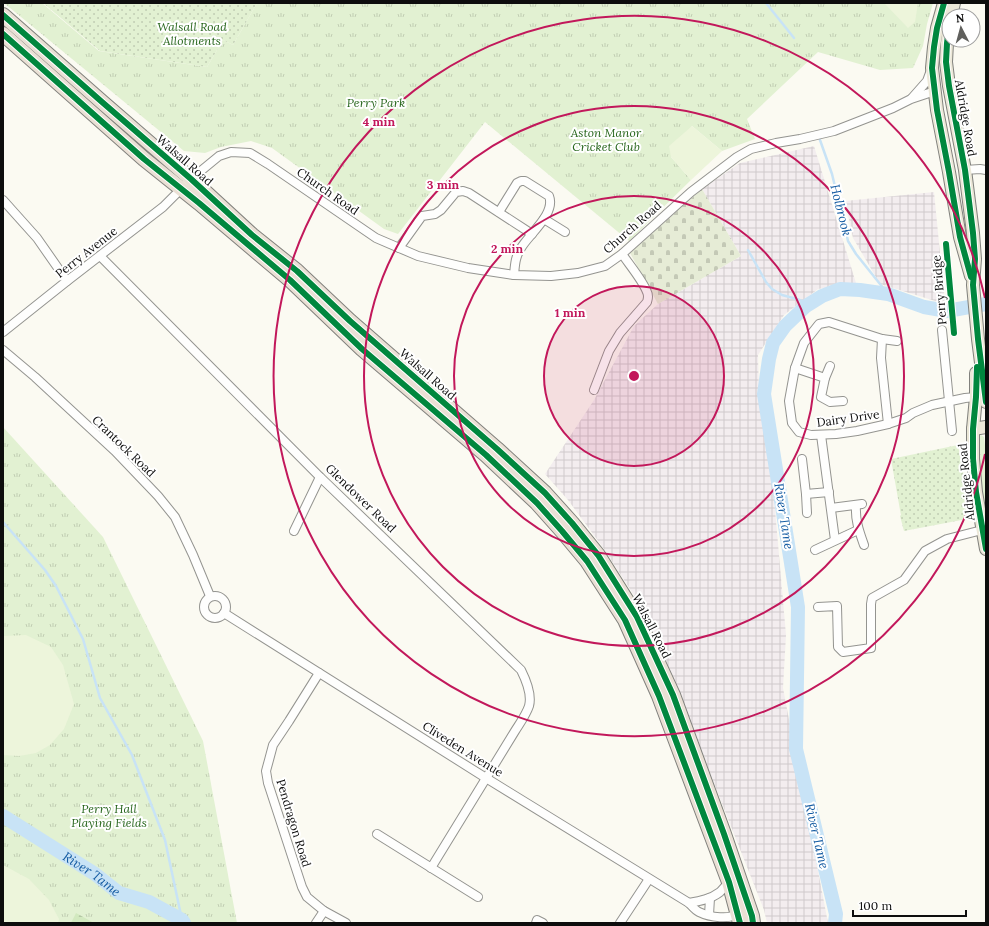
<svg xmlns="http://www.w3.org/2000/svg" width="989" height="926" font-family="Lora,serif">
	<defs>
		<pattern id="industrial-grid" width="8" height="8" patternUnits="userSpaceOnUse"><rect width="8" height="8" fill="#f3edef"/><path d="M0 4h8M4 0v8" fill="none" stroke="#cfcacc"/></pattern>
		<pattern id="grass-tufts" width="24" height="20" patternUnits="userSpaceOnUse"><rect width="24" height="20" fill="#e2f1d2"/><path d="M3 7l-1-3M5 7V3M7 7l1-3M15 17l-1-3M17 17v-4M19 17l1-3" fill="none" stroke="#c1cdb3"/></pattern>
		<pattern id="forest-firs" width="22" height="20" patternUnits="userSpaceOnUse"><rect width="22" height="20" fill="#d2e9bf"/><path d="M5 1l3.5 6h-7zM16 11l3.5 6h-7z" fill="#b3c7a3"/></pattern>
		<pattern id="cemetery-stones" width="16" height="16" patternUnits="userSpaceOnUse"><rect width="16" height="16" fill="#e6ecd6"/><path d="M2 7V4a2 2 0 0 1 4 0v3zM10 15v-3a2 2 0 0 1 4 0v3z" fill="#c4c9b6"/></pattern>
		<pattern id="garden-dots" width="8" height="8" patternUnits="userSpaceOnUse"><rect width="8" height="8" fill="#e2f1d2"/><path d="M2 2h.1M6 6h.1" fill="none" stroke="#c1cdb3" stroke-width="1.8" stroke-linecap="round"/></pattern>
	</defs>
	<rect width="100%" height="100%" fill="#fbfaf2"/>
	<g fill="url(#industrial-grid)">
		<polygon points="814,146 856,283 818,289 784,315 758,355 759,395 772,475 786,635 783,688 828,923 767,923 764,910 732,829 692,727 644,611 604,549 568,500 545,474 594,400 634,326 658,304 741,256 702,189 740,163"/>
		<polygon points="934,192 945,304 880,284 853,238 845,201"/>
	</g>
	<g fill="url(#grass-tufts)">
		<polygon points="4,3 42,3 99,51 207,67 223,40 233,45 257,3 933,3 927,24 923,46 913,68 880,70 818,52 747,119 755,139 722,151 692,126 671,157 691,180 629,241 485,122 398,234 384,229 272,148 251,141 221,147 205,153 184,151"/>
		<polygon points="3,427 103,537 203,741 237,923 3,923"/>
		<polygon points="981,435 984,437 986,453 986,531 979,491 978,437"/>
	</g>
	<polygon fill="url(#forest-firs)" points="76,913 94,923 71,923"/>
	<polygon fill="url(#cemetery-stones)" points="702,189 741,256 658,304 630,253"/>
	<g fill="url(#garden-dots)">
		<polygon points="43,3 257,3 233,45 223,40 207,67 100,51"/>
		<polygon points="958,445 969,504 968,505 972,518 904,531 900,516 901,515 900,510 891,459"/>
	</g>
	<g fill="#edf5db">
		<polygon points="886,3 918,3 915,22 908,28 885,4"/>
		<polygon points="692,126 722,151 691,180 671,157 669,146"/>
		<polygon points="26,635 51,647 63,665 74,704 64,729 50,745 36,753 19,756 3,755 3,636"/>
		<polygon points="3,865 29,879 49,900 59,919 58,923 3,923"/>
	</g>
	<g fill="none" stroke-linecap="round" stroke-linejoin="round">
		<g stroke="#c8e3f6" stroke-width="2.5">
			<polyline points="766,3 794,38"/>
			<polyline points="820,140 832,174 848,241 856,254 888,294"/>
			<polyline points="748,250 766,282 772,289 782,295 797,299 809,304"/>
			<polyline points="3,522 45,570 56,586 83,639 100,698 132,755 165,840 182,920"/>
		</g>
		<g stroke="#c8e3f6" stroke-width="14">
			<path id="s1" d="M3 816 95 874 119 893 149 902 182 920 184 923"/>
			<polyline points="835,923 836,914 796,749 798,607 764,394 769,359 773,343 785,326 806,306 822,296 840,289 860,290 888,294 924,307 947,311 986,304"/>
		</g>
		<g stroke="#949490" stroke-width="10">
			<g id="street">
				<polyline points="912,98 927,81 931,70"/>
				<polyline points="965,170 980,169 986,170"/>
				<polyline points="3,200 37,238 67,281"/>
				<path d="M499 212 517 183 521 181H525L549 196C556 214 529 234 521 248 515 257 515 265 514 275"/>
				<polyline points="544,219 565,232"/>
				<polyline points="399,248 422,216 435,214 441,210 456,192 463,191 469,193 532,234"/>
				<path d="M100 256 320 477 521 670C526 680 532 695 529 706 526 715 520 723 515 731L431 868"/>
				<polyline points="942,330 952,431"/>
				<polyline points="3,332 67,281 163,207 191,179 219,156 231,152 250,153 268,164 376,238 418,256 468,268 514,275 551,276 578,273 605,266 622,254 691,192 737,157 751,149 776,143 800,139 834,131 893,108 911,99 935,91"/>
				<polyline points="882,339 881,358 888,424"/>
				<polyline points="897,341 882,339 829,322 819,324 804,343 795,368 789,401 792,423 799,432 811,435 836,434 857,431 888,424 906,418 913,413 932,405 965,398 976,397"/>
				<polyline points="3,350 35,377 115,451 158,496 175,517 193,555 210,596"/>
				<polyline points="795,368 825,378 821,397 830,402 843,401"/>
				<polyline points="825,378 830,366"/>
				<path d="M594 390 609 351 620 333 647 302C648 298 649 296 647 292 643 281 629 264 622 254"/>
				<polyline points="821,435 835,540"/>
				<polyline points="802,459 806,494 807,513"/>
				<polyline points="806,494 829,492"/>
				<path d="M856 505C855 520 859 531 864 545"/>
				<polyline points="831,508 862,504"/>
				<polyline points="294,531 320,477"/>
				<polyline points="815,550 858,530"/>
				<circle cx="215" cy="607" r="11"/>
				<polyline points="818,607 837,606 838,647 843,652 871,648 871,604 872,598 904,580 925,551 947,539 982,530"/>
				<path d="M224 613 486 778 689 903C692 906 695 910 699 912 709 917 731 921 739 912"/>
				<polyline points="319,673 289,721 273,745 269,760 266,771 268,783 302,887 307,897 324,911 346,923"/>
				<polyline points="377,834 478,897"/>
				<path d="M689 903C700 901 711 899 720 892 723 889 726 885 729 882"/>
				<polyline points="709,915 710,898"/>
				<polyline points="316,923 324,911"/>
				<polyline points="536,923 537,920 543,923"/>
				<polyline points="620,923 649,879"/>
			</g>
		</g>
		<g stroke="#81817d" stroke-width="14">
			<g id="primary">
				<polyline points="944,3 937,28 934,47 932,68 937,110 949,172 960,237 971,276"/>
				<polyline points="951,16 954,3"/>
				<polyline points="949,27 947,43 946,62 949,86 965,170 973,233 975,259 973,285 978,339 986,402"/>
				<polyline points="976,373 976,397 973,429 973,459 976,492 986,549"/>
				<polyline points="973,429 986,427"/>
			</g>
		</g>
		<g stroke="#81817d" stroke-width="16">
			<g id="highway">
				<polyline points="3,15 102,102 191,179 252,235 297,271 350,321 497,449 545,493 572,523 598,555 637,617 673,695 724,834 752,916 753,923"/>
				<polyline points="3,34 144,159 199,203 290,280 362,349 486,455 537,503 562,531 587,561 625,620 659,696 729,882 740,923"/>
			</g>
		</g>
		<use href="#street" stroke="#fefefd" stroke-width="8"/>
		<use href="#primary" stroke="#ece8d8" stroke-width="12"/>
		<use href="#highway" stroke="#eae0d5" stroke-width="14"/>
		<g stroke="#fff" stroke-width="8">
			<g id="cycleway">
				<polyline points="944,3 937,28 934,47 932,68 937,110 949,172 960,237 971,277"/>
				<polyline points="3,15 102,102 191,179 252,235 297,271 350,321 497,449 545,493 572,523 598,555 637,617 673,695 724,834 752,916 753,923"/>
				<polyline points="949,27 947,43 946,62 949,86 965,170 973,233 975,259 973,285 978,339 986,402"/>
				<polyline points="3,34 144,159 199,203 290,280 362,349 486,455 537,503 562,531 587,561 625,620 659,696 729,882 740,923"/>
				<polyline points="946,244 954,333"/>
				<polyline points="977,367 976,397 973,429 973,459 976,492 986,549"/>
			</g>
		</g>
		<use href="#cycleway" stroke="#00873e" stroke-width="6"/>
	</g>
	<circle cx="634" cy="376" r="90" fill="#c2185b" fill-opacity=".12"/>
	<g fill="none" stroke="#c2185b" stroke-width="2">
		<circle cx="634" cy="376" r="90"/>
		<circle cx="634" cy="376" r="180"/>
		<circle cx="634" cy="376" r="270"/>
		<path d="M985 454A360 360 0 1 1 985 298"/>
	</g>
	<g text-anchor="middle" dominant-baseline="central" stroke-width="4" stroke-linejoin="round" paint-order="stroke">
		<g font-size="12" font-style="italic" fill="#27661c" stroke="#fff">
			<text x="192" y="26">Walsall Road<tspan x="192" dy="14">Allotments</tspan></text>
			<text x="376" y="102">Perry Park</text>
			<text x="606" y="132">Aston Manor<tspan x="606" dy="14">Cricket Club</tspan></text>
			<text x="109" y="808">Perry Hall<tspan x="109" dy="14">Playing Fields</tspan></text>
		</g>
		<g font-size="12" fill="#0d0d0d" stroke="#fff">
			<text transform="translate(966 118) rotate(80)">Aldridge Road</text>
			<text transform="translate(185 160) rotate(41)">Walsall Road</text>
			<text transform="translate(328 191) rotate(35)">Church Road</text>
			<text transform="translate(632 227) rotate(-41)">Church Road</text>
			<text transform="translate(86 252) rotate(-38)">Perry Avenue</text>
			<text transform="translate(939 290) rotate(-95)">Perry Bridge</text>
			<text transform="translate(428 374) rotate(41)">Walsall Road</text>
			<text transform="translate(848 418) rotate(-8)">Dairy Drive</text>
			<text transform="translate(124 446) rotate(44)">Crantock Road</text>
			<text transform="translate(966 482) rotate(-96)">Aldridge Road</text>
			<text transform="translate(361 498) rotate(44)">Glendower Road</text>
			<text transform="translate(652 626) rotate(63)">Walsall Road</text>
			<text transform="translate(463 749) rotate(32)">Cliveden Avenue</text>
			<text transform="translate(294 823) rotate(73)">Pendragon Road</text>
		</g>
		<g font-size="13" font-style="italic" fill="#145ba2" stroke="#fff">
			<text transform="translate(841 210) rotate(76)">Holbrook</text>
			<text transform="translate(784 516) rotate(81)">River Tame</text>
			<text transform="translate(817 836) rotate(77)">River Tame</text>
			<text stroke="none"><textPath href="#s1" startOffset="106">River Tame</textPath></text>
		</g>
	</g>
	<circle cx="634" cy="376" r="6" fill="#c2185b" stroke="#fff" stroke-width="2"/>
	<g font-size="12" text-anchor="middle" font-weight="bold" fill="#c2185b" stroke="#fff" stroke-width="4" stroke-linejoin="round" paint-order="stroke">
		<text x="379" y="126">4 min</text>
		<text x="443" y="189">3 min</text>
		<text x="507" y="253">2 min</text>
		<text x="570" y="317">1 min</text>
	</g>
	<rect width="989" height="926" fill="none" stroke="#0d0d0d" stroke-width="8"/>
	<g transform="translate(961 28) rotate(354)"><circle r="19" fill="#ffffff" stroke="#9e9e9e"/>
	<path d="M0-3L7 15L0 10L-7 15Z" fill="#60605d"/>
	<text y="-6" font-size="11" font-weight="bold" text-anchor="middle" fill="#0d0d0d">N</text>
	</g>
	<path d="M853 910v6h113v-6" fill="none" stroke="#0d0d0d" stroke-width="2"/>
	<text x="859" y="910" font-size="12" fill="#0d0d0d" stroke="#ffffff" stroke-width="3" paint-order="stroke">100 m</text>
</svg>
